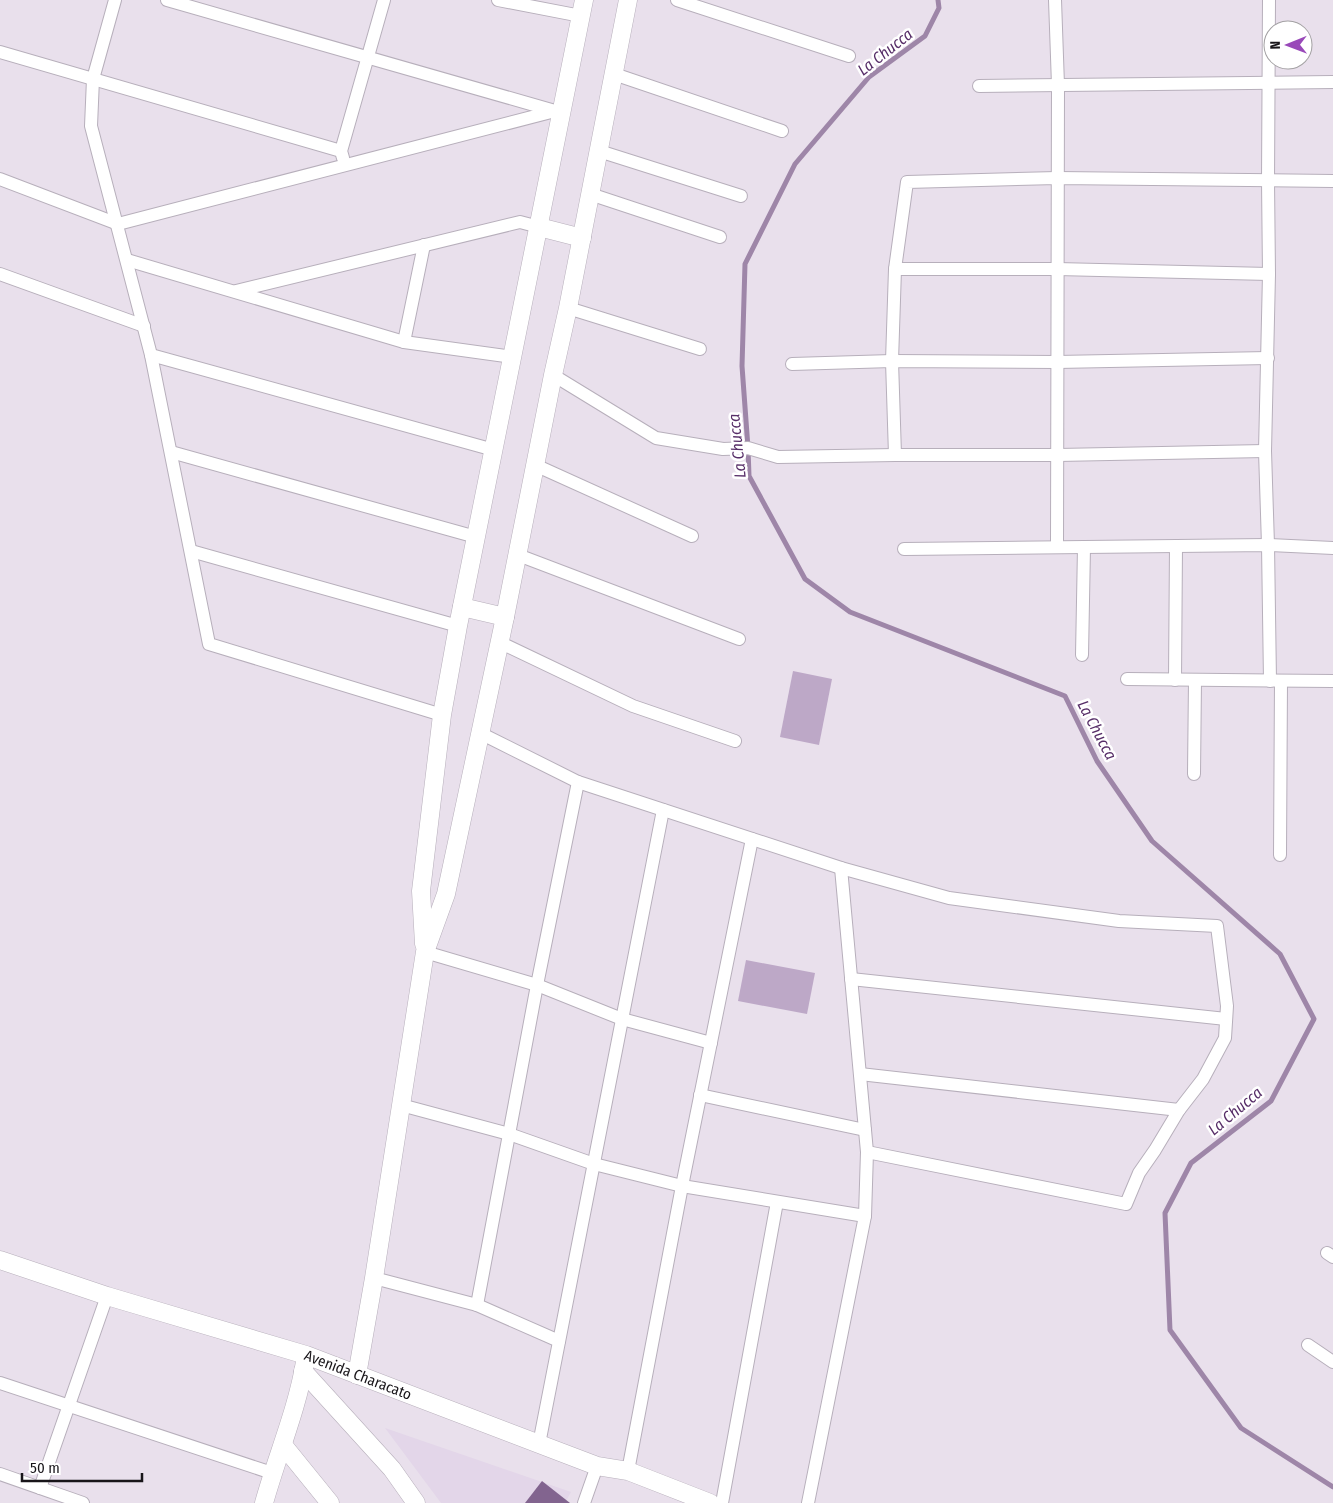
<svg xmlns="http://www.w3.org/2000/svg" width="1333" height="1503" font-family="'Fira Sans Condensed',sans-serif">
	<rect width="100%" height="100%" fill="#e9e0ec"/>
	<polygon fill="#e3d6e9" points="385,1428 571,1492 565,1503 441,1503"/>
	<g fill="#bda8c7">
		<polygon points="793,671 832,679 819,745 780,737"/>
		<polygon points="746,960 815,973 807,1014 738,1001"/>
	</g>
	<g fill="none" stroke-linecap="round" stroke-linejoin="round">
		<polyline stroke="#9e86a8" stroke-width="5" points="938,0 939,8 925,36 869,77 795,164 745,264 742,366 748,448 749,476 805,579 850,612 1065,696 1097,761 1152,841 1280,954 1314,1019 1271,1101 1191,1163 1165,1213 1170,1330 1241,1428 1333,1487"/>
	</g>
	<polygon fill="#82648f" points="542,1481 570,1503 525,1503"/>
	<g fill="none" stroke-linecap="round" stroke-linejoin="round">
		<g stroke="#b7afbb" stroke-width="14">
			<g id="street">
				<polyline points="115,0 93,79 91,126 151,355 209,644 442,715"/>
				<polyline points="167,0 555,111"/>
				<polyline points="498,0 581,16"/>
				<polyline points="677,0 849,56"/>
				<polyline points="1055,0 1058,85 1057,547"/>
				<polyline points="1269,0 1268,181 1269,274 1265,451 1268,545 1270,681"/>
				<polyline points="0,52 341,151"/>
				<polyline points="614,74 782,131"/>
				<polyline points="979,86 1333,82"/>
				<polyline points="599,151 741,196"/>
				<polyline points="343,158 341,151 384,0"/>
				<polyline points="0,179 118,224 555,111"/>
				<polyline points="590,194 720,237"/>
				<polyline points="127,260 404,342 513,357"/>
				<polyline points="895,269 1057,269 1269,274"/>
				<polyline points="0,274 144,326"/>
				<polyline points="236,291 520,222 539,227"/>
				<polyline points="568,308 700,349"/>
				<polyline points="404,342 424,245"/>
				<polyline points="151,355 494,450"/>
				<polyline points="792,364 892,361 1057,362 1268,358"/>
				<polyline points="553,375 656,438 723,449 748,448 778,457 895,455 1058,455 1265,451"/>
				<polyline points="171,452 476,537"/>
				<polyline points="895,455 892,361 895,269 907,182 1057,178 1333,181"/>
				<polyline points="535,465 692,536"/>
				<polyline points="904,549 1268,545 1333,548"/>
				<polyline points="191,551 458,626"/>
				<polyline points="518,555 739,639"/>
				<polyline points="499,642 633,706 735,741"/>
				<polyline points="1082,655 1084,547"/>
				<polyline points="1127,679 1333,681"/>
				<polyline points="1175,680 1176,546"/>
				<polyline points="480,733 578,782 841,868 949,898 1119,921 1217,926 1227,1006 1225,1038 1203,1079 1179,1110 1155,1150 1139,1173 1126,1204 867,1152"/>
				<polyline points="1194,774 1195,680"/>
				<polyline points="1280,855 1281,681"/>
				<polyline points="425,952 537,985 622,1019 711,1043"/>
				<polyline points="851,979 1226,1019"/>
				<polyline points="860,1074 1179,1110"/>
				<polyline points="700,1095 865,1130"/>
				<polyline points="401,1105 509,1134 594,1164 682,1186 865,1216"/>
				<polyline points="1327,1253 1333,1257"/>
				<polyline points="374,1278 477,1305 559,1341"/>
				<polyline points="477,1305 537,985 578,782"/>
				<polyline points="1308,1345 1333,1362"/>
				<polyline points="0,1383 272,1473"/>
				<polyline points="539,1444 663,810"/>
				<polyline points="628,1471 682,1186 752,839"/>
				<polyline points="0,1474 83,1503"/>
				<polyline points="40,1488 107,1296"/>
				<polyline points="584,1503 597,1466"/>
				<polyline points="722,1503 777,1202"/>
				<polyline points="808,1503 865,1216 867,1152 841,868"/>
			</g>
		</g>
		<g stroke="#b7afbb" stroke-width="19">
			<g id="secondary">
				<polyline points="539,227 582,238"/>
				<polyline points="462,607 505,617"/>
				<polyline points="424,944 421,891 442,715 458,626 584,0"/>
				<polyline points="0,1260 107,1296 306,1355 597,1466 628,1471 710,1503"/>
				<polyline points="303,1371 392,1469 416,1503"/>
				<polyline points="357,1375 374,1278 425,952 446,894 505,617 553,375 568,308 628,0"/>
				<polyline points="283,1445 330,1503"/>
				<path d="M264 1503C277 1456 297 1410 305 1362"/>
			</g>
		</g>
		<use href="#street" stroke="#fff" stroke-width="12"/>
		<use href="#secondary" stroke="#fff" stroke-width="18"/>
	</g>
	<g text-anchor="middle" dominant-baseline="central" stroke-width="5" stroke-linejoin="round" paint-order="stroke">
		<g font-size="15" fill="#181519" stroke="#fff">
			<text transform="translate(358 1375) rotate(21)">Avenida Characato</text>
		</g>
		<g font-size="16" font-style="italic" fill="#572e68" stroke="#fff">
			<text transform="translate(885 52) rotate(-38)">La Chucca</text>
			<text transform="translate(737 446) rotate(-96)">La Chucca</text>
			<text transform="translate(1097 730) rotate(62)">La Chucca</text>
			<text transform="translate(1235 1111) rotate(-40)">La Chucca</text>
		</g>
	</g>
	<g transform="translate(1288 45) rotate(269)"><circle r="24" fill="#ffffff" stroke="#a3a1a3"/>
	<path d="M0-4L9 19L0 12L-9 19Z" fill="#9949b9"/>
	<text y="-8" font-size="14" font-weight="bold" text-anchor="middle" fill="#181519">N</text>
	</g>
	<path d="M22 1473v8h120v-8" fill="none" stroke="#181519" stroke-width="2.5"/>
	<text x="30" y="1473" font-size="15" fill="#181519" stroke="#ffffff" stroke-width="4" paint-order="stroke">50 m</text>
</svg>
